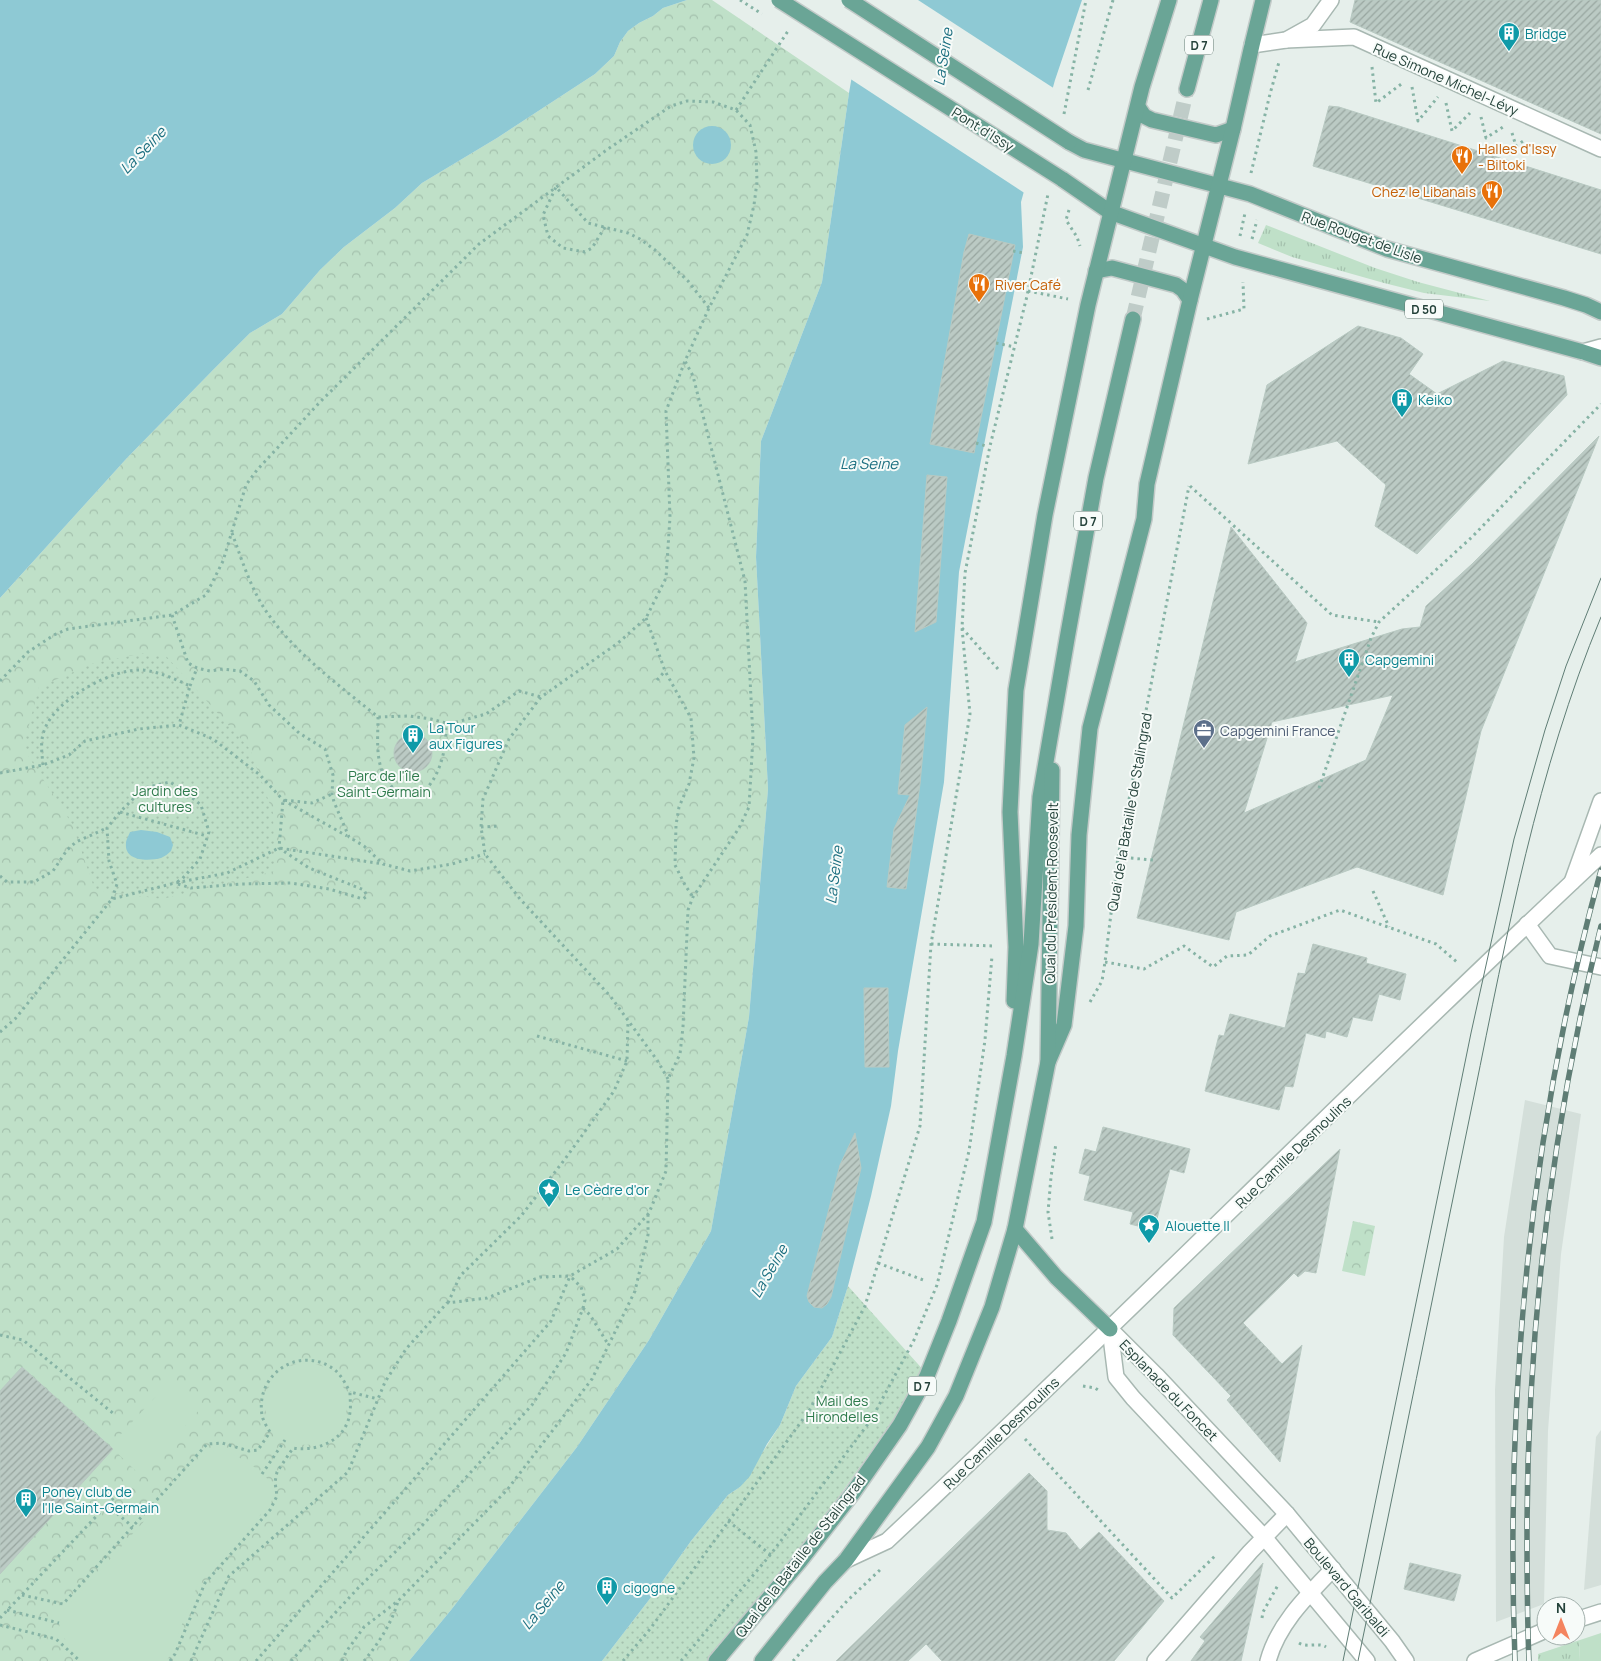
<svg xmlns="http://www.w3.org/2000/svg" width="1601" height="1661" font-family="Manrope,sans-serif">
	<defs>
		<pattern id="grass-tufts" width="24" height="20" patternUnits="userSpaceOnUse" patternTransform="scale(1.25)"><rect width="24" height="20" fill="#bfe0c8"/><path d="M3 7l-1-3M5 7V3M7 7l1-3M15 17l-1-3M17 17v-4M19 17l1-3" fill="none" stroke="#a4c1ad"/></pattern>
		<pattern id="park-crowns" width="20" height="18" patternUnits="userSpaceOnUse" patternTransform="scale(1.25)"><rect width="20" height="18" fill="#bfe0c8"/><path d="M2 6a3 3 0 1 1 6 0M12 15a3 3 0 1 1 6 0" fill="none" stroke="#a4c1ad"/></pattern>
		<pattern id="garden-dots" width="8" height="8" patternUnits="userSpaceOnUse" patternTransform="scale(1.25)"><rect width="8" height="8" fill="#bfe0c8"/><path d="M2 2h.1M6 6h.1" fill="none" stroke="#a4c1ad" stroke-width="1.8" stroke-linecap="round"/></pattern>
		<pattern id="building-hatch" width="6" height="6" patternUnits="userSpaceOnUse" patternTransform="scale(1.25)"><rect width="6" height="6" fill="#bbcac4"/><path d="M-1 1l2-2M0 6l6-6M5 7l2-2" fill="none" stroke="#98a6a0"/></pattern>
	</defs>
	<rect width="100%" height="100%" fill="#e6efeb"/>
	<g fill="#d4dfda">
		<polygon points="1525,1100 1581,1114 1561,1254 1548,1431 1544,1604 1496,1622 1495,1390 1504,1237"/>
		<polygon points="1601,1430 1601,1585 1584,1590 1596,1437"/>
	</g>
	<g fill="url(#grass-tufts)">
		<polygon points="1266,225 1375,268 1418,282 1490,301 1424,293 1384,283 1292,257 1258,243"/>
		<polygon points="1580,1640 1579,1661 1538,1661 1538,1654"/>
	</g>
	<g fill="url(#park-crowns)">
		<polygon points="687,0 712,0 849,93 822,282 761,441 756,557 768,789 749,1017 711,1231 649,1340 577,1447 451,1610 409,1661 0,1661 0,598 127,458 213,370 250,333 282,314 320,270 344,247 395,208 422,183 497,138 595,74 614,56 620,42 628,31 639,23 653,16 663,8"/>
		<polygon points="1353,1221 1375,1226 1365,1276 1342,1271"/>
	</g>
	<g fill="url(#garden-dots)">
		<polygon points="145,653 166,656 250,749 273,813 275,871 162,899 95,890 72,824 23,748 39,687 94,663"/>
		<polygon points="848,1286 926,1373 769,1596 714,1661 602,1661 652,1596 691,1541 728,1495 740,1487 780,1425 796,1386 832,1337"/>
	</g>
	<g fill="#bfe0c8">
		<circle cx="306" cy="1404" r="41"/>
		<polygon points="170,1381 200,1409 141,1476 110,1446"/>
		<path d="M222 1449 228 1451C247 1463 281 1477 271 1503L198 1584 169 1657 166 1661H87L58 1632 62 1613 205 1453Z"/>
		<polygon points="1601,1633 1601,1661 1579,1661 1580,1640"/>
	</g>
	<g fill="#8ec9d4">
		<polygon points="0,0 687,0 663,8 653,16 639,23 628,31 620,42 614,56 595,74 497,138 422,183 395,208 344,247 320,270 282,314 250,333 213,370 127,458 0,598"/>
		<polygon points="865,0 1082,0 1055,80 1021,202 1023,247 959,572 944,782 898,1051 891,1106 871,1196 848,1286 832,1337 796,1386 780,1425 767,1444 750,1476 740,1487 728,1495 691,1541 652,1596 602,1661 409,1661 451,1610 577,1447 649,1340 711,1231 749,1017 768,789 756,557 761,441 822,282 849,93"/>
		<circle cx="712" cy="145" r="19"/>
		<path d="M141 830 157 832 170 837 173 845 171 851C168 854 165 856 161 858 149 861 124 862 126 843 126 840 129 835 130 832Z"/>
	</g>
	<polygon fill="#e6efeb" points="863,0 918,0 1055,89 1026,194 849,78"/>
	<g fill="url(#building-hatch)" stroke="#b8c9c2" fill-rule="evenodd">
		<polygon points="1355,0 1601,0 1601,134 1350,22"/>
		<polygon points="1329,106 1339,107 1601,190 1601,254 1313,166"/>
		<polygon points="969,234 1015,245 974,453 930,444 964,252"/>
		<polygon points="1358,326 1401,338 1423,354 1409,374 1437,394 1503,361 1564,376 1567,395 1417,554 1375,526 1386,485 1337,441 1248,464 1267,385"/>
		<path d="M1599 436 1481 731 1443 895 1357 867 1236 912 1229 940 1137 918 1231 527 1307 623 1295 662 1402 629 1420 627 1426 606 1472 564ZM1393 695 1366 760 1244 813 1272 722Z"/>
		<polygon points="927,475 947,477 936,622 915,632"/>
		<polygon points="927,707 920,784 906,889 887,887 894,829 910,795 898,794 905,725"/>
		<circle cx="413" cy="753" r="19"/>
		<polygon points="1313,944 1367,958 1366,963 1406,974 1400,1000 1379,994 1372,1021 1353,1017 1347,1037 1326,1031 1325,1038 1306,1033 1293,1087 1285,1086 1279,1110 1205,1091 1219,1035 1224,1036 1230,1014 1285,1028 1298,973 1305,974"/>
		<polygon points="864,988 888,988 889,1067 865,1067"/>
		<polygon points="1103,1127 1190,1149 1184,1173 1170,1169 1154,1230 1130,1224 1133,1212 1084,1200 1090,1176 1079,1173 1085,1149 1096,1152"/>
		<polygon points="855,1133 861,1168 831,1297 827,1304 822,1308 814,1307 809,1302 807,1296 840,1165"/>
		<polygon points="1340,1149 1316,1273 1305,1271 1298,1277 1294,1273 1243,1323 1282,1364 1302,1345 1280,1462 1227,1400 1231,1396 1173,1335 1174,1308"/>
		<polygon points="22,1367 113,1449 0,1574 0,1391"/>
		<polygon points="1029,1473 1047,1491 1047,1530 1066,1533 1080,1550 1099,1532 1164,1601 1114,1661 942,1661 926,1644 908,1661 836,1661"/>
		<polygon points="1263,1563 1241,1661 1191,1661 1205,1641 1200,1637"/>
		<polygon points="1410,1563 1461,1575 1454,1601 1404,1589"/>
	</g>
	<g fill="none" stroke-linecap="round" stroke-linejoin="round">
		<polyline stroke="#bfccc8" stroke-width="15" stroke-dasharray="15 8" stroke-linecap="butt" points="1133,319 1187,89"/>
		<g stroke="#a8b8b2" stroke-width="18">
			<g id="service">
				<polyline points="1583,352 1601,347"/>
				<polyline points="1572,882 1601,801"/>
				<polyline points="1527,924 1550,956 1601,967"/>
			</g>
		</g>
		<g stroke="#a8b8b2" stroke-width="18">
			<polyline id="pedestrian" points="1286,40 1354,37 1601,149"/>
		</g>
		<g stroke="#a8b8b2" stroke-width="18">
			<g id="minor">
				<polyline points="1252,45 1286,40 1313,25 1331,0"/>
				<polyline points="1110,1329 1156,1375 1287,1514 1392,1641 1406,1661"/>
				<polyline points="1110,1329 1116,1377 1133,1398 1264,1537 1367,1661"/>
				<polyline points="1576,1620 1601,1612"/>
				<polyline points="1155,1661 1250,1552 1287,1514"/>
				<path d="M1268 1661C1278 1624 1307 1596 1333 1569"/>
				<polyline points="1475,1661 1546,1630"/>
			</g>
		</g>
		<g stroke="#a8b8b2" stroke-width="18">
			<path id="tertiary" d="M846 1560 887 1541C1128 1315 1360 1080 1601 855"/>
		</g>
		<g stroke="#c2cac8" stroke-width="18">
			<g id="primary">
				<polyline points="1187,89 1211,0"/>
				<polyline points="1138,107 1144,116 1152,120 1216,135 1233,129"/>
				<polyline points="1069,142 1084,150 1250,194 1387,249 1564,298 1586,305 1601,312"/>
				<polyline points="1062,179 1110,212 1235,257 1583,352 1601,358"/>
				<polyline points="1096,271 1112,268 1176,285 1183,290 1190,300"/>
				<polyline points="1014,1001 1016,947 1010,812 1016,690 1045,515 1088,305 1142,87 1169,0"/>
				<polyline points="1048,1062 1064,1025 1076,926 1079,835 1090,728 1144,519 1147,484 1190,300 1233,129 1252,45 1263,0"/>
				<polyline points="1015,1229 1056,1277 1110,1329"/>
				<polyline points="716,1661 800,1561 852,1494 900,1425 927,1376 949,1321 984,1222 1014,1056 1031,944 1040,797 1067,639 1096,478 1133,319"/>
				<polyline points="762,1661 825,1582 846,1560 928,1447 956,1396 992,1307 1015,1229 1048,1062 1052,770"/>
			</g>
		</g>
		<g stroke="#86b3a5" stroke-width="3" stroke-dasharray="2.5 4" stroke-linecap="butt">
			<polyline points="740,0 762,14"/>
			<polyline points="1372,67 1376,103 1404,82"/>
			<polyline points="1412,87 1418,121 1438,97"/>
			<polyline points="1088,90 1113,0"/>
			<polyline points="1446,103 1452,131 1470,113"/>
			<polyline points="736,110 788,31 787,30"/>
			<polyline points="1064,114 1086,0"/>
			<polyline points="1481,117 1486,138 1503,127"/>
			<polyline points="1512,133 1516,146 1526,139"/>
			<polyline points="1251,173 1270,94 1279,62"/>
			<polyline points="1069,210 1066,220 1077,237 1080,246"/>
			<polyline points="605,227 592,248 585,252 563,248 548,236 543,215 556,187 588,223 628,233 640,239 655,250 688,281 709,308"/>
			<polyline points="1240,236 1245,213"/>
			<polyline points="1252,239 1257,220"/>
			<polyline points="1013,251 1024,253"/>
			<polyline points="1028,291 1068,299"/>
			<polyline points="1207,319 1244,309 1243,282"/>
			<polyline points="996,343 1015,347"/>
			<polyline points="976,443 986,446"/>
			<polyline points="1190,486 1332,615 1379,622"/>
			<path d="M232 533C242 560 251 590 268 614 297 655 340 686 378 717L409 716 431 719 446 723H453L486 714 519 691 541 697"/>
			<polyline points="172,615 188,663 197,668 210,671 223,669 240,671 254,681 269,705 299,733 325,749 333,775 332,794 334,802 349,837 364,846 383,864 410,871 452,864 485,854"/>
			<polyline points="646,618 665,671 691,718 694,758 689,784 679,807 676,825 675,865 685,885 693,897"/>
			<polyline points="962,628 998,669"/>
			<polyline points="657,680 665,671"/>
			<polyline points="0,681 28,652 54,635 68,629 172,615 206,595 223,561 246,485 257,470 320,402 479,244 608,149 671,106 687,101 713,102 736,110 750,125 756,152 757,182 754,205 747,235 709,308 685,361 666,411 670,517 666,578 646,618 618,643 541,697 509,739 483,799 481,827 485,854 520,899 611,997 657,1060 668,1079"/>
			<polyline points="190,686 197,668"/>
			<path d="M378 717C378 733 376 752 381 768 384 778 392 790 402 794 426 805 441 769 444 750 446 741 446 732 446 723"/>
			<path d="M43 765C42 754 40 742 44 731 54 700 112 668 143 670 160 672 175 679 190 686L179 725"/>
			<polyline points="0,773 43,765 69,755 85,741 139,729 179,725 213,739 260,775 283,800 347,836"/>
			<polyline points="1319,788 1371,638 1379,622 1472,537 1601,404"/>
			<polyline points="120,812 207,836"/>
			<polyline points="481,827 500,826"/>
			<polyline points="1118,857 1153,860"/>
			<polyline points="0,876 7,882 34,882 53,871 67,850 76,842 107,828"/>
			<polyline points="178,884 191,888 241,884 291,883 329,889 363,899 367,896 364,890 309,868 279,848 283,800 312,803 332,794"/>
			<polyline points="1373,891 1389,927"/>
			<polyline points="112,899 117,884 109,861 107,828 120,812 144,788 170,782 186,793 201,805 209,832 200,859 182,879 177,882"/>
			<polyline points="931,944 995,946"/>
			<polyline points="1105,962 1144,969 1184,946 1213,967 1227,956 1248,955 1270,936 1340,910 1436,944 1458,963"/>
			<polyline points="1090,1002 1102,981 1105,962 1118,857 1189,486"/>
			<polyline points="0,1032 15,1019 112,899 175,883 227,873 279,848 383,864"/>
			<polyline points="537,1036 627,1061"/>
			<polyline points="1052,1239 1048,1212 1051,1177 1056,1143"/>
			<polyline points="878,1263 926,1281"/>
			<polyline points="448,1303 460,1276 521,1216 565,1159 614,1091 627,1061 628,1021"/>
			<polyline points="583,1308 590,1315 608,1344"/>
			<polyline points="0,1335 23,1340 114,1414"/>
			<polyline points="1083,1386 1095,1388 1098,1390"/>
			<polyline points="1025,1439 1172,1598 1217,1554"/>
			<polyline points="262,1474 285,1440"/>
			<polyline points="107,1505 133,1527"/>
			<polyline points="728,1521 771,1555"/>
			<path d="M22 1595 63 1604 207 1444 222 1443 249 1451 258 1450 270 1432C267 1427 263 1421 262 1415 255 1373 301 1344 335 1370 342 1376 346 1385 350 1392"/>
			<polyline points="7,1610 59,1623"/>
			<polyline points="0,1618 125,1486"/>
			<polyline points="1262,1618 1263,1612 1278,1585"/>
			<polyline points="0,1625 56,1639 80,1661"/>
			<path d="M1299 1643C1307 1648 1318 1642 1326 1647"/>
			<path d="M170 1661 175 1654 205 1583 270 1510 277 1496 275 1482 277 1472 293 1448C318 1452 347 1440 350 1412 351 1406 350 1399 350 1392L378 1399"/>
			<polyline points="191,1661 229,1576 348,1472 385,1382 406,1349 447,1303 487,1298 540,1277 570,1276 617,1249 649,1213 666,1171 668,1079 680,1054 683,1027 688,910 693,897 739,828 749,807 753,737 745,581 693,376 685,361"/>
			<polyline points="256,1661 551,1321 570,1276"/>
			<polyline points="291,1661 359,1587 419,1529 532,1405 566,1353 583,1308 585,1300 581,1287 570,1276"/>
			<polyline points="342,1661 346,1652 364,1627 398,1601 507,1490 592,1379 635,1291 648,1235 648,1213"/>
			<path d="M364 1661C378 1644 392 1623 398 1601"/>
			<polyline points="623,1661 650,1629 809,1411 865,1306 920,1126 931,944 970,714 962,628 965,573 990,446 1027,296 1048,194"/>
			<polyline points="681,1661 771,1554 871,1420 914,1340 937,1285 969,1151 985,1040 992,956"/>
			<polyline points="793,1661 847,1601 881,1569"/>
		</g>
		<use href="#service" stroke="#fff" stroke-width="15"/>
		<use href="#pedestrian" stroke="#fff" stroke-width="15"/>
		<use href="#minor" stroke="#fff" stroke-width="15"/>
		<use href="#tertiary" stroke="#fff" stroke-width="15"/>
		<use href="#primary" stroke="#6aa596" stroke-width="15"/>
		<g stroke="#5f7d75" stroke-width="1">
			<polyline points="1343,1661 1471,1033 1514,839 1545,730 1566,666 1601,578"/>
			<path d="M1358 1661C1398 1473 1435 1284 1474 1096 1507 934 1537 771 1601 617"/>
		</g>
		<g stroke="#5f7d75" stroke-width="5.5">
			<g id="rail">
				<path d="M1515 1661C1505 1394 1530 1128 1601 870"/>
				<path d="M1529 1661C1527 1616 1527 1570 1527 1525 1528 1323 1553 1121 1601 926"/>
			</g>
		</g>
		<use href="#rail" stroke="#f7fbf9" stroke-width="4" stroke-dasharray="11" stroke-linecap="butt"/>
		<g stroke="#c2cac8" stroke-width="18" stroke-linecap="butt">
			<g id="primary-bridge">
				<polyline points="779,0 1062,179"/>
				<polyline points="849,0 1069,142"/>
			</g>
		</g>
		<use href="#primary-bridge" stroke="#6aa596" stroke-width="15"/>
	</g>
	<defs>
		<g id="building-pin" transform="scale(1.125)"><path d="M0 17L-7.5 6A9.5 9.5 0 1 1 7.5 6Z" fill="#0f9aa8" stroke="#f7fbf9"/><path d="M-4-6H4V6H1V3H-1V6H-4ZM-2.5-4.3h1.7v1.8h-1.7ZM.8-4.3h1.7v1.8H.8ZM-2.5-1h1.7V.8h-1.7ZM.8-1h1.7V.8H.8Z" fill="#fff"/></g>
		<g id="restaurant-pin" transform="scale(1.125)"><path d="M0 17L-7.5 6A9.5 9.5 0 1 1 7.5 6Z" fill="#e8710a" stroke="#f7fbf9"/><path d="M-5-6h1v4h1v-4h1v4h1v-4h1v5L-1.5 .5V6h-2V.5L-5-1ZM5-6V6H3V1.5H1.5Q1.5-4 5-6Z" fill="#fff"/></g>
		<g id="office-pin" transform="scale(1.125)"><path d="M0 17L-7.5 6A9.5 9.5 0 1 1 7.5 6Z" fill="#5c6f8a" stroke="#f7fbf9"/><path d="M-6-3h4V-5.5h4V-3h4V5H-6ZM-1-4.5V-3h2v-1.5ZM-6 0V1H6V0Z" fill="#fff"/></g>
		<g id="sight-pin" transform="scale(1.125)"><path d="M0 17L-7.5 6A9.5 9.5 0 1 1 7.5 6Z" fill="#0f9aa8" stroke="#f7fbf9"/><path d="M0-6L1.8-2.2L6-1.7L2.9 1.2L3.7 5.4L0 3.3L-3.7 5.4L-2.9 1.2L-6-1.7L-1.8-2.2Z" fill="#fff"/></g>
	</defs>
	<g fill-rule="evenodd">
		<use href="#building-pin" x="1509" y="33"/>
		<use href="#restaurant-pin" x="1462" y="156"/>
		<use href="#restaurant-pin" x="1492" y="191"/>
		<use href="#restaurant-pin" x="979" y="284"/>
		<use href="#building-pin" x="1402" y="399"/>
		<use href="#building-pin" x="1349" y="659"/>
		<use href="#office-pin" x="1204" y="730"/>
		<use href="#building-pin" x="413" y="735"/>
		<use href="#sight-pin" x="549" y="1189"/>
		<use href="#sight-pin" x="1149" y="1225"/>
		<use href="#building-pin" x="26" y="1499"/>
		<use href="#building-pin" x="607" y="1587"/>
	</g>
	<g text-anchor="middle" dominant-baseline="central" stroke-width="4" stroke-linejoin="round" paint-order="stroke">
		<g fill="#f7fbf9" stroke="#637a73" stroke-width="1">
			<rect x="1185" y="35.5" width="28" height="19" rx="4"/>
			<rect x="1405" y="299.5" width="38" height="19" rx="4"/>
			<rect x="1074" y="511.5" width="28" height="19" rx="4"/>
			<rect x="908" y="1376.5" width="28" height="19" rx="4"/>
		</g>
		<g font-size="12" font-weight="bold" fill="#24423a">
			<text x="1199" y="45">D 7</text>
			<text x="1424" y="309">D 50</text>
			<text x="1088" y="521">D 7</text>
			<text x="922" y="1386">D 7</text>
		</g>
		<g font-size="14" fill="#0d838f" stroke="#f7fbf9" text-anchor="start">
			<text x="1525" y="33">Bridge</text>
			<text x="1418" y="399">Keiko</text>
			<text x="1365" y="659">Capgemini</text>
			<text x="429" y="727">La Tour<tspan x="429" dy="16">aux Figures</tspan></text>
			<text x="565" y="1189">Le Cèdre d'or</text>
			<text x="1165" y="1225">Alouette II</text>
			<text x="42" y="1491">Poney club de<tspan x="42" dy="16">l'Ile Saint-Germain</tspan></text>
			<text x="623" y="1587">cigogne</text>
		</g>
		<g font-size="14" fill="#24423a" stroke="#f7fbf9">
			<text transform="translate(1446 79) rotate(24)">Rue Simone Michel-Lévy</text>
			<text transform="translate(983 129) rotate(32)">Pont d'Issy</text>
			<text transform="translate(1362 237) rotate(20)">Rue Rouget de Lisle</text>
			<text transform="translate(1129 812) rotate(-80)">Quai de la Bataille de Stalingrad</text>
			<text transform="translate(1051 893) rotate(-89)">Quai du Président Roosevelt</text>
			<text transform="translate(1293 1152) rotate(-44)">Rue Camille Desmoulins</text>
			<text transform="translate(1169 1390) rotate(46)">Esplanade du Foncet</text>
			<text transform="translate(1001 1433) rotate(-44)">Rue Camille Desmoulins</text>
			<text transform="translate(800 1556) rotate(-52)">Quai de la Bataille de Stalingrad</text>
			<text transform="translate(1347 1587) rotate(50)">Boulevard Garibaldi</text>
		</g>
		<g font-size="14" fill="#c56008" stroke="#f7fbf9" text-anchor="start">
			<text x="1478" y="148">Halles d'Issy<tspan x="1478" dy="16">- Biltoki</tspan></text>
			<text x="1476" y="191" text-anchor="end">Chez le Libanais</text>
			<text x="995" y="284">River Café</text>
		</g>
		<g font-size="14" fill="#4e5e75" stroke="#f7fbf9" text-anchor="start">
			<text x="1220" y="730">Capgemini France</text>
		</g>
		<g font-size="14" fill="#2d7a4b" stroke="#f7fbf9">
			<text x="384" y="775">Parc de l'île<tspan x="384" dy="16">Saint-Germain</tspan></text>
			<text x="165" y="790">Jardin des<tspan x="165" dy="16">cultures</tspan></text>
			<text x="842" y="1400">Mail des<tspan x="842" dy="16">Hirondelles</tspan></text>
		</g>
		<g font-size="15" font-style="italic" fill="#1c6f80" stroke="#f7fbf9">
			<text transform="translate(943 57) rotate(-81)">La Seine</text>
			<text transform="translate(143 150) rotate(-46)">La Seine</text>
			<text x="869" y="463">La Seine</text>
			<text transform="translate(834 875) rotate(-83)">La Seine</text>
			<text transform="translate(769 1271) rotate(-60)">La Seine</text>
			<text transform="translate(543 1605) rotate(-50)">La Seine</text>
		</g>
	</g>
	<g transform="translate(1561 1621)"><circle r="24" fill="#f7fbf9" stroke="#a3b1ad"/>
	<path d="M0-4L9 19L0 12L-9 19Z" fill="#f4845f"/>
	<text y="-8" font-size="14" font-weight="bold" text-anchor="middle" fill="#24423a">N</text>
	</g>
</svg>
